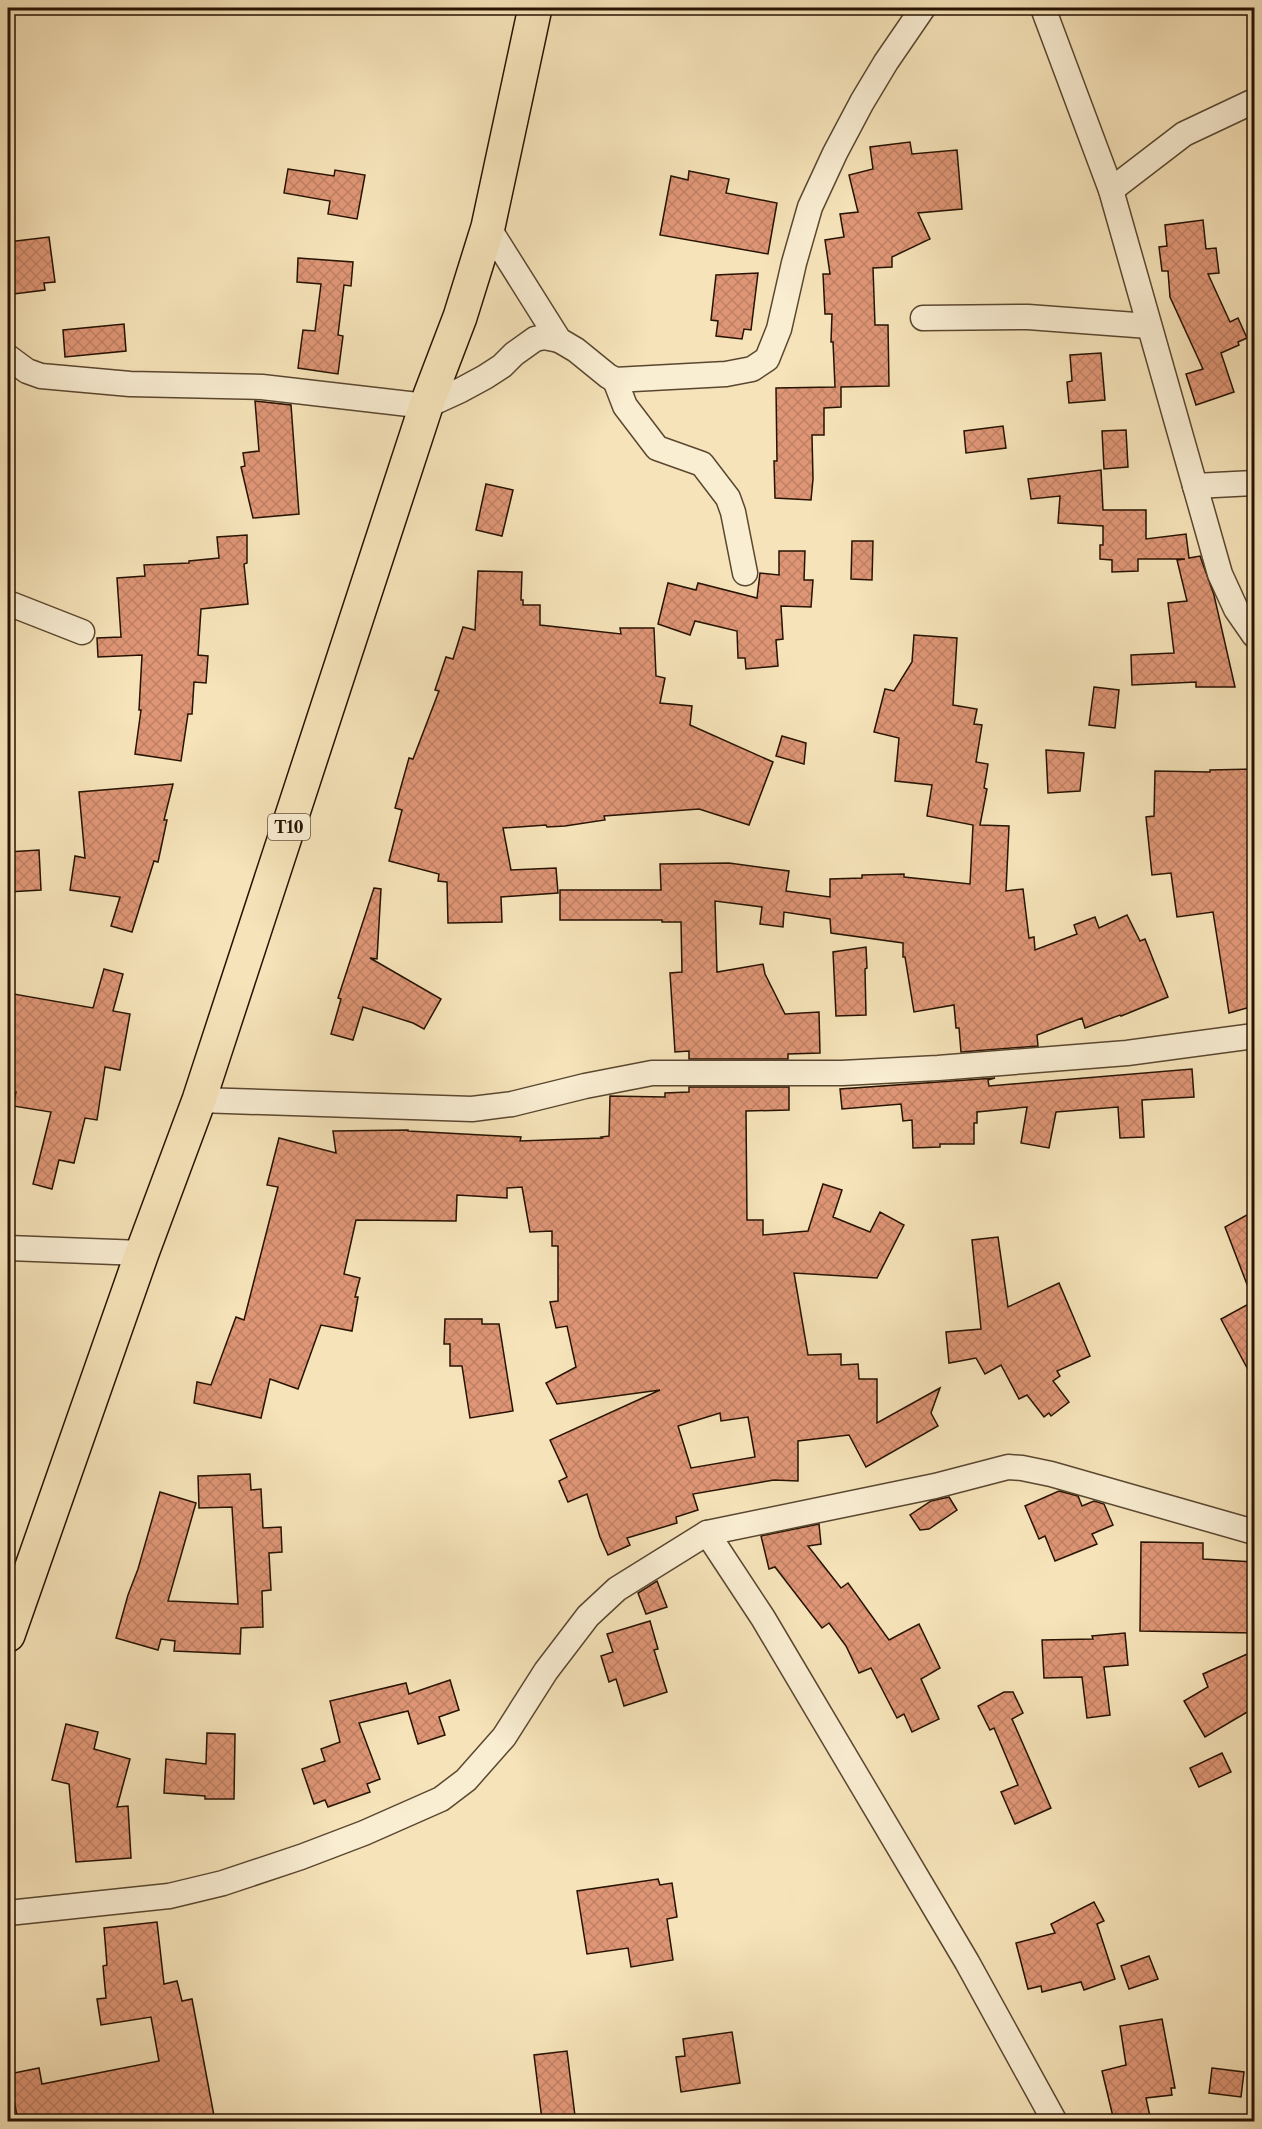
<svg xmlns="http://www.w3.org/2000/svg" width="1262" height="2129" font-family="'Libre Caslon Text',serif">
	<defs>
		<pattern id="building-cross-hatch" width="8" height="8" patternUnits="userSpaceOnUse" patternTransform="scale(1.5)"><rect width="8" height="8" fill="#df9676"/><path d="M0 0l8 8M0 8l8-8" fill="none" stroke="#bf8064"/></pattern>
	</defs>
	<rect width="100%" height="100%" fill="#f6e3b9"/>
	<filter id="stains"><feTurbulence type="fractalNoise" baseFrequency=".00333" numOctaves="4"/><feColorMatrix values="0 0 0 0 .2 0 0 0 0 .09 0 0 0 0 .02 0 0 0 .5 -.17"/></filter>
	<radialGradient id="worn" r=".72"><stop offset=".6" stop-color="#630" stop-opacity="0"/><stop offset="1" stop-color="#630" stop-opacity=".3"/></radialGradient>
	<g fill="url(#building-cross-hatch)" stroke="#261302" stroke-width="1.5" fill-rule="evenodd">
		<polygon points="910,142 912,154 957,150 962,209 918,213 930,239 892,257 892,267 873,268 875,325 888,325 889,386 841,387 841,407 824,408 824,435 812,435 813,479 811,500 775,498 774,461 777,461 776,388 835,387 833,342 831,342 832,314 825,314 823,274 830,274 825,240 844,237 840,214 858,212 849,175 873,169 870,147"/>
		<polygon points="288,169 334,176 335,170 365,175 357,219 328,214 330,201 284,193"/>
		<polygon points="689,171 729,179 726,193 777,203 768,254 660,235 671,176 688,180"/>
		<polygon points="1203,220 1206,249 1216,248 1219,273 1208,274 1230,322 1238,318 1247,338 1238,342 1239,345 1221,353 1234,392 1196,405 1186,374 1203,369 1170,297 1168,271 1162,271 1159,247 1167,246 1165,225"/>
		<polygon points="49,237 55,282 44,283 45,290 14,294 13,284 8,285 8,242"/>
		<polygon points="298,258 353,262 351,286 344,285 338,335 343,336 338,374 298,368 303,330 315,331 321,284 297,282"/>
		<polygon points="758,273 751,330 744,329 742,339 716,336 718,321 711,320 716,275"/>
		<polygon points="124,324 126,351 65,357 63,330"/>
		<polygon points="1101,353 1105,400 1069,403 1067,382 1072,381 1070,355"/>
		<polygon points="255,401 291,405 299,514 253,518 241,467 245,466 243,453 259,451"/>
		<polygon points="1003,426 1006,448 966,453 964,431"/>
		<polygon points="1126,430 1128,467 1104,469 1102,431"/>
		<polygon points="1101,470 1103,510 1146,510 1146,539 1186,534 1189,558 1200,556 1214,595 1235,687 1196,687 1196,682 1132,685 1131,655 1174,653 1168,603 1187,601 1177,560 1185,559 1138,559 1138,571 1112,572 1112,560 1100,559 1100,545 1103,545 1103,526 1058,523 1060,496 1031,499 1028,479"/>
		<polygon points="486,484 513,490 502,536 476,530"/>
		<polygon points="247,535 247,563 244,564 248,604 201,609 198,655 208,656 206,683 194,682 192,714 188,714 181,761 135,754 141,710 139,710 142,655 98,657 97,638 121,637 117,578 145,576 144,565 189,563 189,561 219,558 217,537"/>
		<polygon points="852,541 873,541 872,580 851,579"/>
		<polygon points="779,551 805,551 804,580 813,580 811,607 781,606 783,639 776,640 778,666 746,669 745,658 738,658 737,631 695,621 690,635 658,624 668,583 696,590 698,583 757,598 760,573 779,575"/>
		<polygon points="478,571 522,572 521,600 523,600 523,605 540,605 540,625 621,634 620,628 654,628 656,676 665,678 660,703 692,706 690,725 773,762 749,825 699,809 604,816 605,820 565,826 547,827 546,825 503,828 511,870 556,868 558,893 501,897 502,922 448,923 447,882 438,881 439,874 389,861 402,810 395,808 409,758 413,759 439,691 435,690 446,657 453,659 463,627 475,630"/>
		<polygon points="914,635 957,638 953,705 977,709 974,724 982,725 976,762 988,764 984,788 987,789 980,825 1009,826 1006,891 1023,889 1029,938 1034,937 1035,950 1077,934 1074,925 1095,917 1099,928 1127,915 1140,941 1145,939 1168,997 1121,1016 1120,1015 1085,1028 1082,1018 1037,1035 1038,1046 961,1052 959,1028 956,1028 954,1005 914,1012 905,957 903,957 903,943 831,933 830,919 784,912 783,927 760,924 762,907 715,901 717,972 763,964 765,974 785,1014 819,1012 820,1053 788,1054 788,1059 689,1059 689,1051 675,1052 670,973 682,972 681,922 662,922 662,920 560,920 560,890 661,890 660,864 729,863 789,871 786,891 830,897 830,879 862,878 862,875 904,874 904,877 970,884 973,825 927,816 932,785 895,781 899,738 874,732 885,689 894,691 912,662"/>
		<polygon points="1094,687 1119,690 1115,728 1089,725"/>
		<polygon points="782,736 806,743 804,764 776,756"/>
		<polygon points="1046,750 1084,753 1080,791 1048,793"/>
		<polygon points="1254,769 1254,870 1250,870 1254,917 1254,1006 1229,1013 1213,912 1177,917 1171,873 1152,875 1146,817 1154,816 1155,771 1210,772 1210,770"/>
		<polygon points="173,784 164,820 167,820 158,862 154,861 132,932 111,926 120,897 70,890 75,856 85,858 79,792"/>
		<polygon points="39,850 41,890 8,892 8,852"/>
		<polygon points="374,888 381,889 377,959 370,958 441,999 424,1029 413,1023 363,1007 353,1040 331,1034 341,999 338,998"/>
		<polygon points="866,947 867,968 865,969 866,1015 836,1016 833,952"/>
		<polygon points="104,969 123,974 113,1011 130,1014 120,1070 105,1067 97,1120 85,1118 74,1163 59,1160 52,1189 33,1184 51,1112 13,1106 16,1092 8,1092 8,1004 12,1005 14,994 93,1008"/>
		<polygon points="1192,1069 1194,1097 1142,1100 1144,1137 1120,1138 1118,1107 1056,1112 1049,1148 1021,1143 1027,1107 977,1112 977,1123 974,1123 974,1144 940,1144 940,1147 913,1148 912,1120 903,1121 901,1104 842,1109 840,1089 995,1078 988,1080 989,1086"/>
		<path d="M689 1087H789V1110L746 1111 747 1220H763V1235L808 1231 823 1184 842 1190 833 1217 870 1232 880 1212 904 1225 877 1278 794 1273 808 1355 841 1354V1365L858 1364 859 1379H877V1423L940 1388 931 1413 938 1426 866 1467 849 1435 798 1441V1481L774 1480 693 1494 698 1510 676 1517 677 1523 627 1538 630 1545 608 1555 600 1537 587 1494 568 1502 559 1481 567 1477 550 1440 660 1390 557 1404 546 1383 576 1367 567 1326 556 1328 550 1302 558 1301V1246H552V1231L530 1232 522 1187 507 1188V1198L457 1195 456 1221 356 1220 344 1274 360 1278 355 1297H358L352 1331 321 1325 298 1389 270 1379 261 1418 194 1403 197 1382 211 1385 236 1317 244 1320 278 1187 267 1185 279 1138 336 1153 333 1131 408 1130V1131L521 1137 520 1141 602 1138 601 1137 609 1136 610 1096 665 1097V1093L689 1092ZM720 1413 721 1421 748 1417 755 1457 691 1468 678 1426Z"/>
		<polygon points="1254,1211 1254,1300 1253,1300 1225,1227"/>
		<polygon points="998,1237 1008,1307 1059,1283 1090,1356 1057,1371 1060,1376 1053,1381 1069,1402 1051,1416 1049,1413 1044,1417 1027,1395 1019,1399 1001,1365 985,1374 976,1358 949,1363 946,1332 981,1329 972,1240"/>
		<polygon points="1254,1301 1254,1381 1221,1319"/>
		<polygon points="445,1319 482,1319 482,1324 499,1324 513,1411 470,1418 462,1366 450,1366 450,1344 444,1344"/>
		<polygon points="250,1474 251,1490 261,1489 263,1528 281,1527 282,1552 269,1553 271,1590 262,1591 263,1627 241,1628 240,1654 174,1651 175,1641 161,1639 158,1650 116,1638 128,1595 138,1569 160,1492 196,1503 168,1601 238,1604 232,1507 199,1508 198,1476"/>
		<polygon points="1059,1491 1078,1496 1082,1506 1094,1501 1104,1504 1113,1525 1092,1534 1097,1544 1055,1561 1045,1536 1039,1539 1025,1506"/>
		<polygon points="949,1497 957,1510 929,1529 920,1530 910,1515 931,1501"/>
		<polygon points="819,1524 821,1544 808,1546 841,1588 848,1583 889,1640 919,1624 940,1668 921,1679 939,1719 912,1732 904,1714 897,1718 871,1668 859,1673 846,1646 829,1623 822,1628 775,1567 769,1569 761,1536"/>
		<polygon points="1141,1542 1203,1543 1203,1559 1254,1562 1254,1633 1140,1631"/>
		<polygon points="657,1581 667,1607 646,1614 638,1593"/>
		<polygon points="650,1621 658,1649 654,1650 667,1692 624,1706 616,1679 609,1682 601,1656 613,1652 607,1634"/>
		<polygon points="1125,1633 1128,1665 1104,1667 1110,1715 1087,1718 1082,1677 1044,1678 1042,1640 1093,1639 1092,1636"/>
		<polygon points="1254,1651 1254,1708 1205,1737 1184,1701 1208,1687 1203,1674"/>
		<polygon points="450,1680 459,1710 439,1717 445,1735 418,1744 408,1711 359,1723 380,1779 367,1784 370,1792 328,1807 325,1800 314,1804 302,1769 325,1761 321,1749 340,1742 330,1701 406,1683 409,1694"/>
		<polygon points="1004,1692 1013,1692 1023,1713 1012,1719 1051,1808 1015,1824 1001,1792 1018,1785 994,1728 990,1730 978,1706"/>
		<polygon points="66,1724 98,1732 94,1749 130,1759 117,1807 128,1806 131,1858 76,1862 69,1784 52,1780"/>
		<polygon points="207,1733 235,1734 234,1799 205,1799 205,1796 164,1793 166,1759 206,1764"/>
		<polygon points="1222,1753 1231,1772 1199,1787 1190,1768"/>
		<polygon points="658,1879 660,1885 672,1883 677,1917 667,1919 673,1960 631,1967 628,1948 587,1954 577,1891"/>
		<polygon points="1094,1902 1104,1921 1097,1924 1115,1979 1084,1990 1081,1982 1042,1992 1041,1986 1028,1989 1016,1943 1055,1933 1051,1924"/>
		<polygon points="157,1922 164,1984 177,1981 182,2001 192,1999 215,2121 18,2121 9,2074 39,2068 42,2084 159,2061 151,2017 101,2025 97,1999 106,1998 103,1966 107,1965 104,1928"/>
		<polygon points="1149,1956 1158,1979 1129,1989 1121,1966"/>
		<polygon points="1162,2019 1175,2088 1171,2088 1172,2095 1146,2098 1151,2121 1114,2121 1102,2071 1126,2065 1120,2026"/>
		<polygon points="732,2032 740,2083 681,2092 676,2057 685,2056 683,2039"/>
		<polygon points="567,2051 575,2116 542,2120 534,2055"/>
		<polygon points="1212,2068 1244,2072 1241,2097 1209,2093"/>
	</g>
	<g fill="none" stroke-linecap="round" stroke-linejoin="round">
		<g stroke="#5a4730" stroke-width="27">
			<g id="minor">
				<polyline points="1043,8 1111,190 1220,574 1236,609 1254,635"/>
				<polyline points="1111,190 1184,134 1254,101"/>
				<polyline points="488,227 559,340 576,350 608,376 615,380 726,374 752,369 767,359 779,329 794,263 810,207 835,153 862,102 886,62 923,8"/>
				<polyline points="923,318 1028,317 1149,326"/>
				<polyline points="8,357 27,371 41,376 130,384 262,387 426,406 461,390 485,377 502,366 514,354 535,339 544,337 559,340"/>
				<polyline points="615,380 625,406 657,448 702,464 728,498 733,512 745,573"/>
				<polyline points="1195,486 1254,483"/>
				<polyline points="8,603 82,632"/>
				<polyline points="199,1100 472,1109 512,1104 585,1086 652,1073 842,1073 938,1068 1127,1053 1254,1036"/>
				<polyline points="8,1248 142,1253"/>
				<polyline points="707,1533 763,1618 967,1962 1055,2122"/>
				<polyline points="8,1913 169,1896 223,1883 301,1857 364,1833 441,1799 466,1780 504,1737 546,1671 588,1616 617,1589 707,1533 935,1486 1008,1467 1022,1468 1051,1474 1254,1532"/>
			</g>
		</g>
		<g stroke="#261302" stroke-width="36">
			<polyline id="trunk" points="8,1635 142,1253 199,1100 426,406 460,317 488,227 535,8"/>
		</g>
		<use href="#minor" stroke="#f9edd2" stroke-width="24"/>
		<use href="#trunk" stroke="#f6e3b9" stroke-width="33"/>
	</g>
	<g text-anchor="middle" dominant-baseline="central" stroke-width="4.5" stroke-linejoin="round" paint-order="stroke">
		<rect fill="#f9edd2" stroke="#655440" stroke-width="1.5" x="268" y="814" width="42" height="26" rx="4.5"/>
		<g font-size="16" font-weight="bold" fill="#261302">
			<text x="289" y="827">T10</text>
		</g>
	</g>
	<rect width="1262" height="2129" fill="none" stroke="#f6e3b9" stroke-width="30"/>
	<rect x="9" y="9" width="1244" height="2111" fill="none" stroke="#261302" stroke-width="3"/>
	<rect x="15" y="15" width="1232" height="2099" fill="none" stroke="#261302" stroke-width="1.5"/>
	<rect width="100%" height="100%" filter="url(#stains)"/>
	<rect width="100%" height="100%" fill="url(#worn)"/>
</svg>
